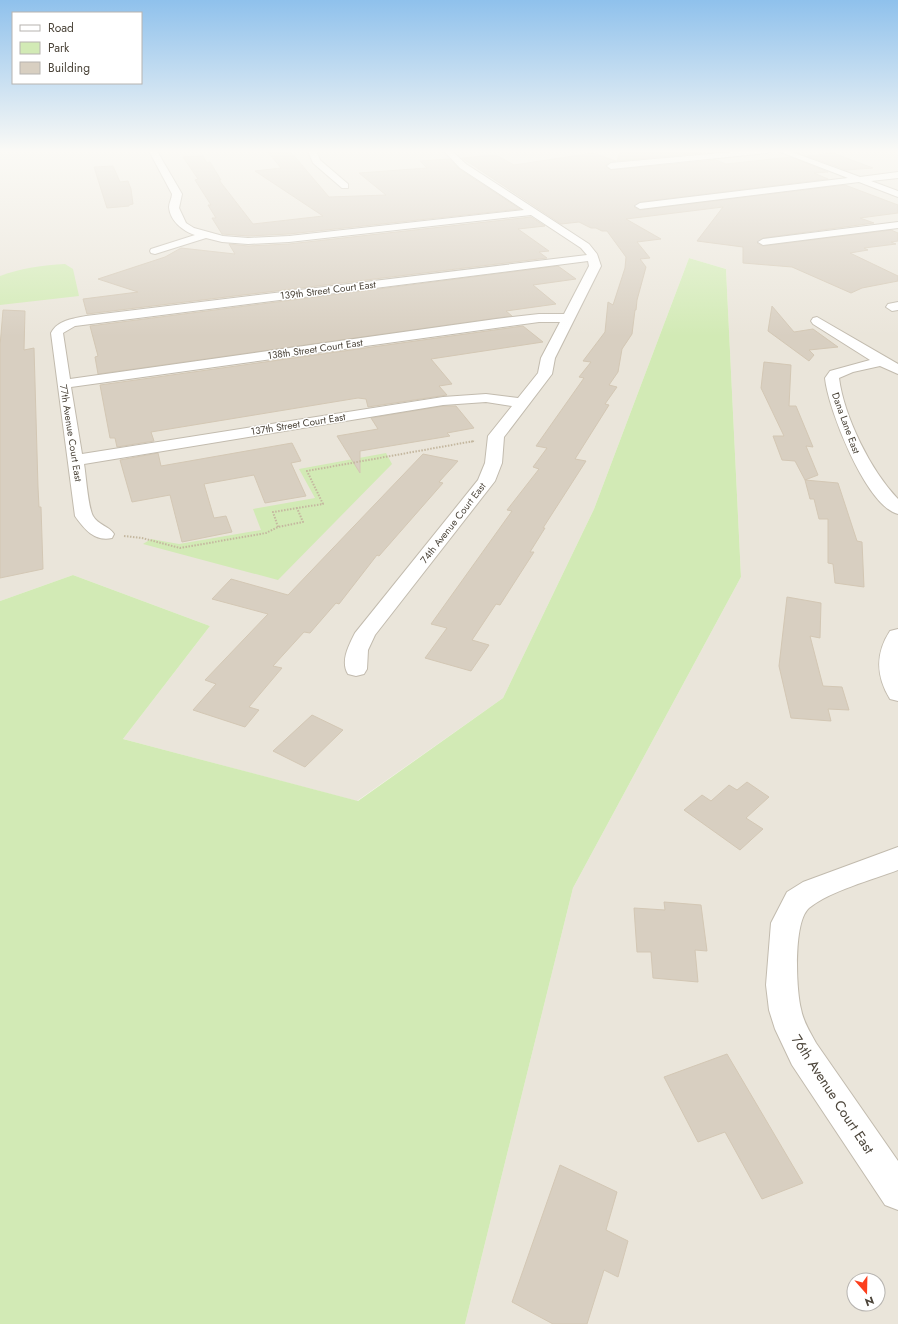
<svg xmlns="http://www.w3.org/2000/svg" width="898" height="1324" font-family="Jost,sans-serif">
	<rect width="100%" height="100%" fill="#f6f3ec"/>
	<path fill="#eae5da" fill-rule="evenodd" d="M0 151H898V1324H465L573 888 741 577 726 269 689 258 594 509 503 698 357 801 123 739 210 626 73 575 0 601ZM854 1280H878V1304H854Z"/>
	<g fill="#d2eab5">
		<polygon points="689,258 726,269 741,577 573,888 465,1324 0,1324 0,601 73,575 210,626 123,739 358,801 503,698 594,509"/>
		<path d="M65 264 73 269 79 296 0 305V276C21 268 43 265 65 264Z"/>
		<polygon points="386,453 392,464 278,580 143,544 151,539 179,544 261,530 253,509 315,498 299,469"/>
	</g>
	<g fill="#d8cfc1" stroke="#d3c7b4">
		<polygon points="267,151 290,151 329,197 386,195 359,173 427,168 420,161 450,159 459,169 520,209 289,234 248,236 222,234 212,218 216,218 208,205 211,205 195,180 198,179 183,157 203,156 207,163 210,162 221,180 219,180 253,224 323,216 255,171 281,168"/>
		<polygon points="620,151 695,151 701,153 617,161"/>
		<polygon points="593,153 616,161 606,165 606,167 611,170 716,160 726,164 791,157 828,172 814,173 828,179 640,202 634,207 640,210 845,185 898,205 898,213 860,218 874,223 763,238 757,243 763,246 891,230 898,233 898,241 891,242 896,244 864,248 868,250 850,253 898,276 898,281 862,288 851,293 792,267 743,263 743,247 697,241 723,207 626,219 661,239 637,242 650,258 640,259 646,267 637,300 636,310 635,310 632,334 622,349 618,372 609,385 617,387 605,404 609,405 575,459 586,461 543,528 545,528 530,552 534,552 500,605 496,604 472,640 489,645 471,671 425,658 447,628 431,624 512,511 507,510 539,469 533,467 547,448 536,446 584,378 579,377 591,362 583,361 605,332 608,302 613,305 625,268 626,257 607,231 602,231 596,228 591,228 579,222 561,224 462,158 496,155 514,165"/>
		<polygon points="833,153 873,168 846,170 807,156"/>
		<polygon points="113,166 120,182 128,181 131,189 133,204 129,205 129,206 107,208 94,167"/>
		<polygon points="531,217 545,226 518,229 549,251 539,252 547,258 87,314 83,299 138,292 98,279 165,257 181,248 235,254 229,244 248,246 289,244"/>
		<polygon points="558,266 576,279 533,285 556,304 506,311 512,316 98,374 95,357 98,356 90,326"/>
		<polygon points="772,306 794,332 813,329 838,347 809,350 814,355 809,361 768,331"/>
		<polygon points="3,310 25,311 24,350 34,348 38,487 39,507 41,507 43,569 0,578 0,346"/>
		<polygon points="523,326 543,342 431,359 452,384 439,386 447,395 368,407 366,399 358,398 151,432 154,441 117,447 115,438 110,438 100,385"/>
		<polygon points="764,362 791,365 789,406 796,406 813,447 806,446 818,475 805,480 838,483 857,541 862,542 864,587 835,583 833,564 828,563 828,519 819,519 814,499 810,499 805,480 795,461 782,460 773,436 784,436 761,388"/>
		<polygon points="443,406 456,406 474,428 447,433 450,436 360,451 360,473 337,436 378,429 371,418"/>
		<polygon points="292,443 301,461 291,463 306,496 265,503 254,475 204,484 214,518 226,516 232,532 182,542 170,495 132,502 120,460 158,453 161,466"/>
		<polygon points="423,454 458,461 439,482 443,483 379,556 377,555 339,604 336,603 310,633 304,632 273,666 282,668 249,707 259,710 245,727 193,710 216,684 205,680 268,614 212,599 231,579 288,595"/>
		<polygon points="787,597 821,603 820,638 810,636 823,686 842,687 849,710 828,709 831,721 791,718 779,666"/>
		<polygon points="312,715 343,730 305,767 273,751"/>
		<polygon points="747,782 769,797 746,818 763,829 740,850 684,810 702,795 711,801 729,785 737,790"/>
		<polygon points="664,902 701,905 707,951 695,950 698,982 653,978 651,952 637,952 634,908 665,910"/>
		<polygon points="727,1054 803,1183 762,1199 725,1132 698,1142 664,1077"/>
		<polygon points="560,1165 617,1192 606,1230 628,1241 618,1277 604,1270 587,1324 553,1324 512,1302"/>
	</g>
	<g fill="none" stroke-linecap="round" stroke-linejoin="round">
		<g stroke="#c2bbae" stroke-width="2">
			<g id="minor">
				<path d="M149 151H157L182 194 179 208 186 223 194 228 223 236 248 238 289 236 524 210 460 168 444 151H452L466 164 589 244 597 254 601 266 555 358 552 374 504 437 502 463 495 481 375 635 368 650 367 669 364 674 356 676 348 674C340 661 349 645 355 633L478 480 485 463 488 436 512 406 486 402 443 405 84 464C86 475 88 507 93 516 98 525 109 526 114 534L112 538C95 542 84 529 75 516L51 333C58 320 72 319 86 316L587 255 581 248 531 215 289 242 248 244 222 242 206 238 155 254 151 253 150 251 151 249 195 235C183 231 170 221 169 207 169 203 172 198 172 194ZM588 261 589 266 564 314H539L496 319 70 379 63 333 75 326ZM539 322H560L541 358 538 373 518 398 486 394 443 397 82 454 71 387Z"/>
				<polygon points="308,151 316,151 320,160 348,184 348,188 342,188 313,163"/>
				<polygon points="743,151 771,151 767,153 611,169 607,166 611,163"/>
				<polygon points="778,151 789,151 860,177 898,172 898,178 871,181 898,191 898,197 859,182 640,209 635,206 640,203 848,178"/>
				<polygon points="898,222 898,228 763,245 758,242 763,239"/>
				<polygon points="898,302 898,310 892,311 886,307 888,304"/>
				<path d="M817 317 898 364V374L880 366 853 372 839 378C844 417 871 471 898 499V514C866 506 828 409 825 378L830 371 870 360 813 324 811 321 813 318Z"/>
				<path d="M898 629V701L890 699C876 676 875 654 890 631Z"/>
				<path d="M898 847V870C872 880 830 891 809 908 793 922 796 990 801 1009 803 1021 810 1032 816 1043L898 1161V1210L885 1205 792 1065 775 1029 769 1010 766 985 771 923 787 892 803 882Z"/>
			</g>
		</g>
		<polyline stroke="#c4b79f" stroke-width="1.5" stroke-dasharray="1 1" stroke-linecap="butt" points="469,442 475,441"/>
		<g stroke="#c4b79f" stroke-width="2" stroke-dasharray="1.5 1.5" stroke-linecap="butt">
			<polyline points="278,527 273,512 297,508"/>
			<polyline points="124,536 142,538 180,548 266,533 278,527 303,522 297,508 323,504 307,471 474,441"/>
		</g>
		<use href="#minor" fill="#fff" fill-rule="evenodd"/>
	</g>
	<linearGradient id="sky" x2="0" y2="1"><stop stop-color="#8fc1ec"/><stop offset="0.45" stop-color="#fbfaf6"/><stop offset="1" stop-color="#fbfaf6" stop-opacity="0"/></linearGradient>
	<rect width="898" height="336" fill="url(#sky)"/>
	<g text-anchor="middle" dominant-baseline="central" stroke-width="3" stroke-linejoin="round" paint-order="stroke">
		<g font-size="10" fill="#4b4439" stroke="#fff">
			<text transform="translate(328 290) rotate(-7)">139th Street Court East</text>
			<text transform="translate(315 349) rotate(-8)">138th Street Court East</text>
			<text transform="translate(846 423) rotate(70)">Dana Lane East</text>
			<text transform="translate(298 424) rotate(-9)">137th Street Court East</text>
			<text transform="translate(71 433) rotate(81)">77th Avenue Court East</text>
			<text transform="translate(453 523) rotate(-52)">74th Avenue Court East</text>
		</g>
		<g font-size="14" fill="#4b4439" stroke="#fff">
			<text transform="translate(833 1094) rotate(57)">76th Avenue Court East</text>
		</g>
	</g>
	<rect x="12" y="12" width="130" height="72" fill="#ffffff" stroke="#b7b4b0"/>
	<rect x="20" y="25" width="20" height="6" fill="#ffffff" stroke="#b7b4b0"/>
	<text x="48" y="32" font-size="12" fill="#4b4439">Road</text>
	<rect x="20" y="42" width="20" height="12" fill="#d2eab5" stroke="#b7b4b0"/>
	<text x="48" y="52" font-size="12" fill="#4b4439">Park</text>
	<rect x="20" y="62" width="20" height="12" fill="#d8cfc1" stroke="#b7b4b0"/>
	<text x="48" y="72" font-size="12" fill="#4b4439">Building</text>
	<g transform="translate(866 1292) rotate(160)"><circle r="19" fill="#ffffff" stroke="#b7b4b0"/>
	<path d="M0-3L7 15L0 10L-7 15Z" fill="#fc3f1d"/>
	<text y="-6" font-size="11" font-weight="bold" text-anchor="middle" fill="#4b4439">N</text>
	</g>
</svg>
